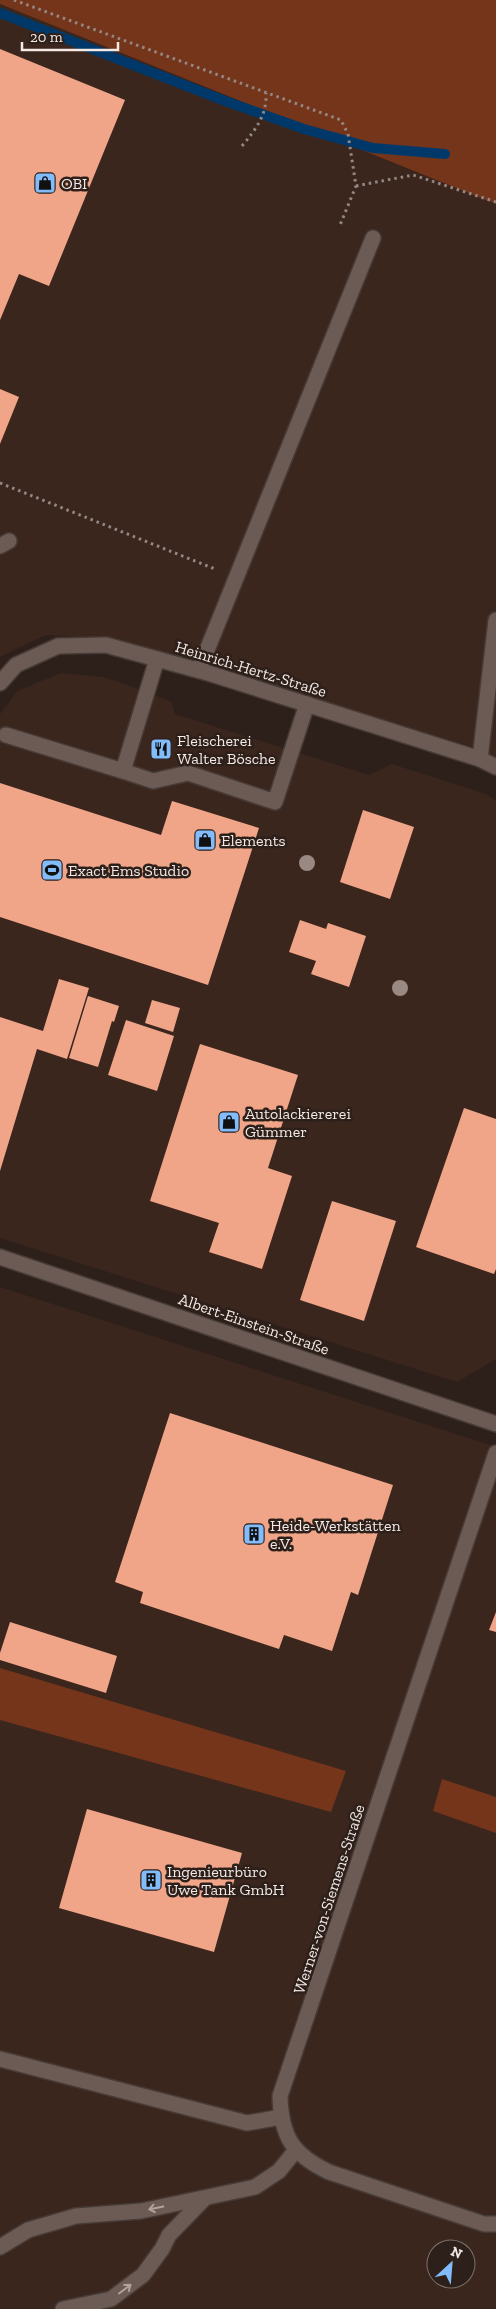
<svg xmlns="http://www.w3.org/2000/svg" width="496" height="2309" font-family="'Zilla Slab',serif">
	<rect width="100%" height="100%" fill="#2d1f1a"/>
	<g fill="#3b261e" fill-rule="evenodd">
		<polygon points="0,4 496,204 496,758 483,750 114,638 46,635 0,657"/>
		<polygon points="61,673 104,677 171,701 175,714 369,775 392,764 486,794 496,801 496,1359 457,1382 0,1238 0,714 17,691"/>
		<path d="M0 1287 496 1447V2309H0ZM436 2249H466V2279H436Z"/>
	</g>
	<g fill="#75351b">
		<polygon points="0,0 496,0 496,204 0,4"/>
		<polygon points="0,1668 346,1771 331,1812 0,1720"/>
		<polygon points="442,1779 496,1797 496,1833 433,1811"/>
	</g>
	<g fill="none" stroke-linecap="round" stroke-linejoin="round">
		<polyline stroke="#003969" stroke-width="10" points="0,13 225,101 304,129 373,148 445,154"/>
	</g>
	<g fill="#f1a588">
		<polygon points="0,49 125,100 49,286 19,274 0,320"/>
		<polygon points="0,389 19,397 0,444"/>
		<polygon points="0,783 161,835 172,801 259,828 208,985 0,917"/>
		<polygon points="363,810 414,827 390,899 340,882"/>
		<polygon points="300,920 326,929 328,923 366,936 349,987 311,974 316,961 289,952"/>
		<polygon points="59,979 89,988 67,1059 37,1049 0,1171 0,1017 43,1031"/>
		<polygon points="88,996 119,1006 114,1022 112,1021 98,1067 69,1058"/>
		<polygon points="152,1000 180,1008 173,1032 145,1023"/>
		<polygon points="126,1020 174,1036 157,1091 108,1075"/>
		<polygon points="200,1044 298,1075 268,1168 292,1176 262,1269 209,1252 219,1223 150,1201"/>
		<polygon points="464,1108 496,1119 496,1269 494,1274 416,1247"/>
		<polygon points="332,1201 396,1221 364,1321 300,1300"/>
		<polygon points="170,1413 393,1485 358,1595 351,1592 332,1651 284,1635 279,1649 140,1603 143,1592 115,1582"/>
		<polygon points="496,1612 496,1632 489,1630"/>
		<polygon points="10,1622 117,1656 106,1693 0,1660 0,1653"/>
		<polygon points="87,1809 242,1853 214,1952 59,1908"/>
	</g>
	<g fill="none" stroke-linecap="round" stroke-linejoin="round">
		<g stroke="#463a36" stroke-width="18">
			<g id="lane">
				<polyline points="0,546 9,541"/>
				<polyline points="199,670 373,238"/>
				<polyline points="6,735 123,771 157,659"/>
				<polyline points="480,759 496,620"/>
				<polyline points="123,771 153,781 188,773 275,802 307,704"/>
				<polyline points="0,2059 247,2123 281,2117"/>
				<polyline points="0,2247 28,2230 76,2216 141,2211 255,2187 279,2171 296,2150"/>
				<polyline points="63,2309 111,2299 143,2275 162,2249 169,2235 204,2199"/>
			</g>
		</g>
		<g stroke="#463a36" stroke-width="18">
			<g id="street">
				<polyline points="0,683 16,665 58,646 106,645 208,673 480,759 496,767"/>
				<polyline points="0,1257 496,1424"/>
				<path d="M496 1453 280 2096C281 2137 293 2155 329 2172L484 2224H496"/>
			</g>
		</g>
		<g stroke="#948884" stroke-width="3" stroke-dasharray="2.5 4" stroke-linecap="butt">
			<polyline points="14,0 341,120 348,134 356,186 340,225"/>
			<path d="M242 146C256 129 267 115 266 93"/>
			<polyline points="356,186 413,175 496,202"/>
			<polyline points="0,483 215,569"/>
		</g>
		<use href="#lane" stroke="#6c5a54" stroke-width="15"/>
		<use href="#street" stroke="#6c5a54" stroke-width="15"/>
	</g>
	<g fill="#9a8982">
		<circle cx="307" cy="863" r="8"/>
		<circle cx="400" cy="988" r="8"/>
	</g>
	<defs><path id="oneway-shaft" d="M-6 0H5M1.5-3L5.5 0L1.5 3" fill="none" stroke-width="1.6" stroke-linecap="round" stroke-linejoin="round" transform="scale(1.25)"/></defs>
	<g stroke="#b0a29c">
		<use href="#oneway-shaft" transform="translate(156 2208) rotate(169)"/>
		<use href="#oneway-shaft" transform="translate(125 2289) rotate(-37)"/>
	</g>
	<defs>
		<g id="shop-square" transform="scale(1.125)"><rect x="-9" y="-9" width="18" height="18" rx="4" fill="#82bcfa" stroke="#2d1f1a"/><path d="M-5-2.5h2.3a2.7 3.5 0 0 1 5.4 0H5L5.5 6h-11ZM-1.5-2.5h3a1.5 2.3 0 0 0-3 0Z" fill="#111"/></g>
		<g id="restaurant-square" transform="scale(1.125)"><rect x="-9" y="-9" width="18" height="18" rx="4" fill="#82bcfa" stroke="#2d1f1a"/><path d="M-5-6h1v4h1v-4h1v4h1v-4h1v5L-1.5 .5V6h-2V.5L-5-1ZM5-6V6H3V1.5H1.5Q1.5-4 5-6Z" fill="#111"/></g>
		<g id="stadium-square" transform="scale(1.125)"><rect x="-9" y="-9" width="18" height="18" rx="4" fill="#82bcfa" stroke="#2d1f1a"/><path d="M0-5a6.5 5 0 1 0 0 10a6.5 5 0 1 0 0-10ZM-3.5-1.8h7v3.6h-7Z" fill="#111"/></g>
		<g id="building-square" transform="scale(1.125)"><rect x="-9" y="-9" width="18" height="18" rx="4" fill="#82bcfa" stroke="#2d1f1a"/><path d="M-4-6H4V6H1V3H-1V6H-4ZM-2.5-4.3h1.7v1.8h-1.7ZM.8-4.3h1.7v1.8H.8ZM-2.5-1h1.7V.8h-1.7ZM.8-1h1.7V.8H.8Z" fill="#111"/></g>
	</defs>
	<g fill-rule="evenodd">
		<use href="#shop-square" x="45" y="183"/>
		<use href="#restaurant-square" x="161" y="749"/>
		<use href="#shop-square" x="205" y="840"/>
		<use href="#stadium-square" x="52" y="870"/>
		<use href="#shop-square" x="229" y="1122"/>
		<use href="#building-square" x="254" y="1534"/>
		<use href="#building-square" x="151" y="1880"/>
	</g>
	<g text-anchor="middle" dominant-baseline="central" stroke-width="5" stroke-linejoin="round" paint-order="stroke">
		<g font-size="16" fill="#f3e9e5" stroke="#2d1f1a" text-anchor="start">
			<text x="61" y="183">OBI</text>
			<text x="177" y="740">Fleischerei<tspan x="177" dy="18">Walter Bösche</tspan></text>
			<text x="221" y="840">Elements</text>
			<text x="68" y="870">Exact Ems Studio</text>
			<text x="245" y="1113">Autolackiererei<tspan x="245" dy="18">Gümmer</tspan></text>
			<text x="270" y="1525">Heide-Werkstätten<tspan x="270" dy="18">e.V.</tspan></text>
			<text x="167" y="1871">Ingenieurbüro<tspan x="167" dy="18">Uwe Tank GmbH</tspan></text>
		</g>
		<g font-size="16" fill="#f3e9e5" stroke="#2d1f1a">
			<text transform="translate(251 669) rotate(17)">Heinrich-Hertz-Straße</text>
			<text transform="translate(254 1324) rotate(19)">Albert-Einstein-Straße</text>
			<text transform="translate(329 1899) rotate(-72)">Werner-von-Siemens-Straße</text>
		</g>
	</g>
	<g transform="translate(451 2264) rotate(26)"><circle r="24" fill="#2d1f1a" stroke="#7c706b"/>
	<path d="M0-4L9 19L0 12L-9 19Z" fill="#82bcfa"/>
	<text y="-8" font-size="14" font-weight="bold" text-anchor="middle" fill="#f3e9e5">N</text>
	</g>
	<path d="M22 42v8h96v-8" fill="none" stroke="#f3e9e5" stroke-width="2.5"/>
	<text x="30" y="42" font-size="15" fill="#f3e9e5" stroke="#2d1f1a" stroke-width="4" paint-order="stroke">20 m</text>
</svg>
